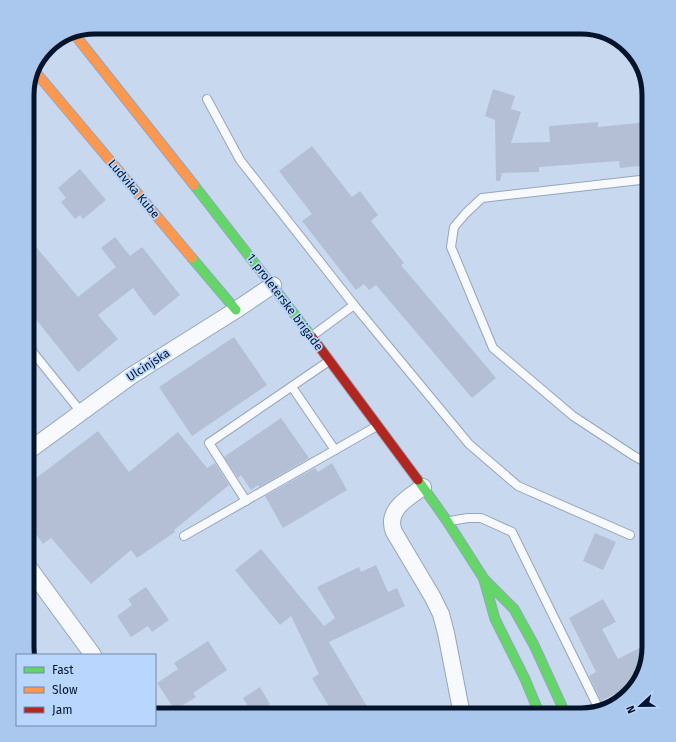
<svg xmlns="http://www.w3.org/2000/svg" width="676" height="742" font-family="'Fira Sans',sans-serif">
	<rect width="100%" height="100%" fill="#c8d9ef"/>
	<g fill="#b4bfd5">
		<polygon points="493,89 515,96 511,109 521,112 511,143 550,142 549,126 598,122 598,127 649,122 649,165 620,168 619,161 539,167 539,172 502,173 500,181 496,181 495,120 485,116"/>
		<polygon points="312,146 352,197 360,191 378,215 371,221 404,263 401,265 496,378 472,398 376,285 369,290 364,284 356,290 302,221 312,214 279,171"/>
		<polygon points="80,169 106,200 83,219 80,215 75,219 61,202 66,198 58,188"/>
		<polygon points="27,236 78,297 116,267 101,248 115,237 130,256 142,247 180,295 154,316 133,288 98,315 118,339 78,372 27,308"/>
		<polygon points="234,337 267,385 192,436 159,387"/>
		<polygon points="281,418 309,458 259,487 258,485 251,490 241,475 238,478 224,457"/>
		<polygon points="98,431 129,472 178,432 207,468 215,463 229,485 174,530 175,532 137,558 131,550 91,584 51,538 43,544 27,522 27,485"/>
		<polygon points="332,463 347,490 283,528 265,496 315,468 318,472"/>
		<polygon points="595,533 616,542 603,570 583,561"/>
		<polygon points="261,549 324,626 335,618 317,587 359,567 361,572 376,565 388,592 397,588 405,606 329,642 372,715 334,715 312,678 319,674 291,616 280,625 235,570"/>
		<polygon points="146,587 169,620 152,632 148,626 131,637 117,616 132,605 128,599"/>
		<polygon points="603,599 616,622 602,629 618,659 649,643 649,647 642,677 638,682 601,701 589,676 596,672 569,618"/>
		<polygon points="208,641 227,670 193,693 196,697 175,710 157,683 178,669 174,663"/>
		<polygon points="260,687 270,704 253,715 243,698"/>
	</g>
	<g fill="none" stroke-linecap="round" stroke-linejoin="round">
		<g stroke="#95a6bb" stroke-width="10">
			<g id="lane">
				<polyline points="207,99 240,160 354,305 469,444 518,486 630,535"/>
				<polyline points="649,179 482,198 466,213 454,227 451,247 493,348 573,416 634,456 649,464"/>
				<polyline points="312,336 354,305"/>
				<polyline points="27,345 81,412"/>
				<polyline points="292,387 335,450"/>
				<polyline points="246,501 209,443 329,361"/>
				<polyline points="450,521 468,518 481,518 512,532 599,709"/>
				<polyline points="184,536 377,426"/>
			</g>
		</g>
		<g stroke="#95a6bb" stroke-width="18">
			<g id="street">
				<polyline points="27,452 131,376 236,310 273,285"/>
				<path d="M423 487C408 498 385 510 394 532L432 596 441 614 446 633 462 715"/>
				<polyline points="27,565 93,655"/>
			</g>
		</g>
		<g stroke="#95a6bb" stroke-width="11">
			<g id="fast">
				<polyline points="194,185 312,337"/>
				<polyline points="192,258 236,310"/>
				<polyline points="418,480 447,521 484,579 514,609 534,645 566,715"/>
				<polyline points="484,580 495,619 525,679 540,715"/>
			</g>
		</g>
		<g stroke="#95a6bb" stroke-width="11">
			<g id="slow">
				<polyline points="75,35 194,185"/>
				<polyline points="33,69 192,258"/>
			</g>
		</g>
		<g stroke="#95a6bb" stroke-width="11">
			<polyline id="jam" points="312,337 418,480"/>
		</g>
		<use href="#lane" stroke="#f7f9fd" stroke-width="8"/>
		<use href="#street" stroke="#f7f9fd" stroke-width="16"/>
		<use href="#fast" stroke="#63d668" stroke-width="9"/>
		<use href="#slow" stroke="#ff974d" stroke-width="9"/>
		<use href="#jam" stroke="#b3261e" stroke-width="9"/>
	</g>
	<g text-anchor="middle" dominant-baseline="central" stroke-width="3.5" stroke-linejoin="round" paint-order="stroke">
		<g font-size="12" fill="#03142b" stroke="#b9d7fe">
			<text transform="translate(134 189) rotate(50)">Ludvika Kube</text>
			<text transform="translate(285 302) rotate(53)">1. proleterske brigade</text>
			<text transform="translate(148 365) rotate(-33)">Ulcinjska</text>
		</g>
	</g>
	<path d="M0 0H676V742H0ZM95 34H581A61 61 0 0 1 642 95V647A61 61 0 0 1 581 708H95A61 61 0 0 1 34 647V95A61 61 0 0 1 95 34Z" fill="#aac7ed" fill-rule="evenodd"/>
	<path fill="none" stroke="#03142b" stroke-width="5" d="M95 34H581A61 61 0 0 1 642 95V647A61 61 0 0 1 581 708H95A61 61 0 0 1 34 647V95A61 61 0 0 1 95 34Z"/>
	<rect x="16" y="654" width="140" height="72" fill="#b9d7fe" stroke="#7089aa"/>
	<rect x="24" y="667" width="20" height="6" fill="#63d668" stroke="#7089aa"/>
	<text x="52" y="674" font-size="12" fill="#03142b">Fast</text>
	<rect x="24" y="687" width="20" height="6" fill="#ff974d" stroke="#7089aa"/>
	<text x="52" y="694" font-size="12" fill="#03142b">Slow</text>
	<rect x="24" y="707" width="20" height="6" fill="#b3261e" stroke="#7089aa"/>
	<text x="52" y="714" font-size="12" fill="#03142b">Jam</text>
	<g transform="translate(640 706) rotate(248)" stroke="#b9d7fe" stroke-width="3" paint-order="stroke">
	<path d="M0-3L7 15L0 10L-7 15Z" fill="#03142b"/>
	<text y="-6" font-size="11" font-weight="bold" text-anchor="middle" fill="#03142b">N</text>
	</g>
</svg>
